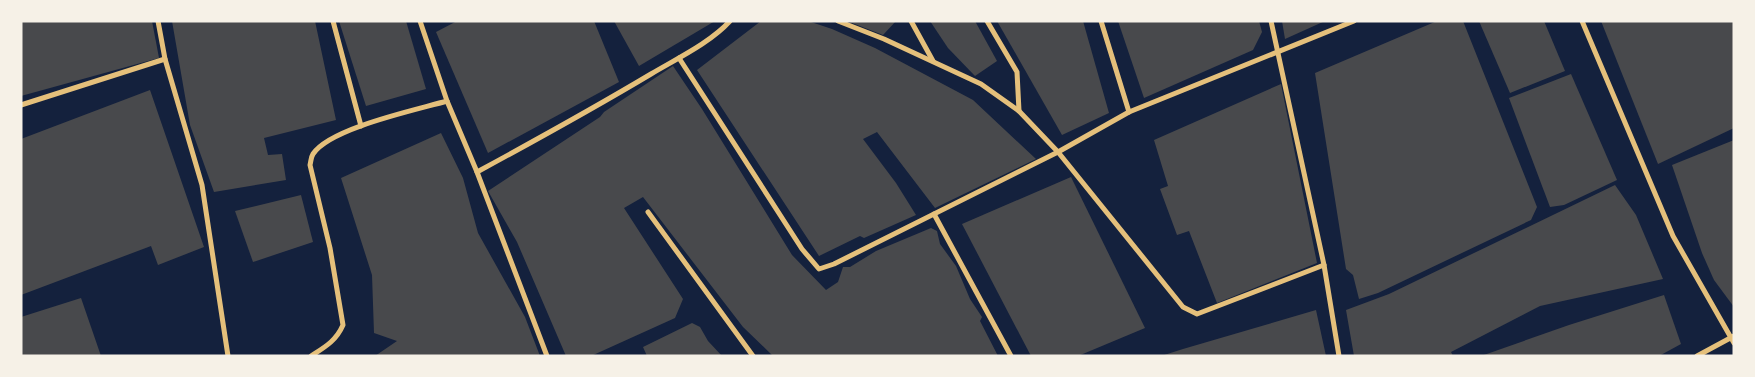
<svg xmlns="http://www.w3.org/2000/svg" width="1755" height="377" font-family="'DM Sans',sans-serif">
	<rect width="100%" height="100%" fill="#14213d"/>
	<g fill="#48494c">
		<polygon points="21,21 152,21 159,58 21,96"/>
		<polygon points="172,21 315,21 336,120 264,138 268,155 282,154 286,180 214,192 190,125"/>
		<polygon points="339,21 406,21 426,89 366,106"/>
		<polygon points="457,21 594,21 619,82 488,153 436,32"/>
		<polygon points="614,21 715,21 639,66"/>
		<polygon points="761,21 808,21 832,29 875,48 973,100 1036,159 935,208 877,132 863,139 896,183 916,215 864,238 860,236 819,256 697,70"/>
		<polygon points="847,21 896,21 883,35"/>
		<polygon points="930,21 975,21 997,61 975,76 948,48"/>
		<polygon points="997,21 1083,21 1109,113 1062,135"/>
		<polygon points="1118,21 1259,21 1262,32 1253,50 1144,98"/>
		<polygon points="1282,21 1325,21 1285,39"/>
		<polygon points="1437,21 1463,21 1537,207 1531,220 1378,293 1359,299 1353,275 1346,269 1315,73"/>
		<polygon points="1479,21 1544,21 1565,71 1510,93"/>
		<polygon points="1601,21 1734,21 1734,128 1658,164"/>
		<polygon points="673,66 702,109 792,255 826,290 838,282 843,267 850,267 876,251 931,228 937,231 940,244 956,266 970,299 982,317 980,321 998,356 773,356 743,327 643,197 624,208 683,299 675,318 591,356 566,356 517,242 488,191 600,117 604,112"/>
		<polygon points="1571,74 1617,180 1564,205 1550,207 1509,98"/>
		<polygon points="1281,84 1317,263 1217,303 1189,231 1177,235 1160,189 1168,186 1154,140"/>
		<polygon points="150,90 204,247 158,265 151,246 21,295 21,139"/>
		<polygon points="441,133 463,178 478,233 525,317 540,356 375,356 397,341 374,333 372,275 341,178"/>
		<polygon points="1734,140 1734,307 1714,280 1702,253 1672,165"/>
		<polygon points="1071,177 1145,328 1078,356 1031,356 962,224"/>
		<polygon points="1615,185 1636,215 1663,279 1540,306 1451,352 1453,356 1354,356 1346,310 1389,294"/>
		<polygon points="301,195 313,242 253,262 235,211"/>
		<polygon points="1664,295 1681,344 1659,356 1481,356 1569,325"/>
		<polygon points="81,298 101,356 21,356 21,317"/>
		<polygon points="1316,310 1326,356 1161,356 1183,349"/>
		<polygon points="692,323 700,327 708,341 722,356 647,356 643,347"/>
	</g>
	<g fill="none" stroke-linecap="round" stroke-linejoin="round">
		<g stroke="#e5c07b" stroke-width="5">
			<polyline points="158,21 165,59 202,185 228,356"/>
			<polyline points="333,21 361,126"/>
			<path d="M420 21 447 101 477 172C536 140 594 108 651 74 676 59 710 43 730 21"/>
			<polyline points="838,21 884,39 981,84 1019,111 1058,152 1183,307 1197,314 1324,265"/>
			<polyline points="911,21 933,61"/>
			<polyline points="987,21 1017,72 1019,111"/>
			<polyline points="1101,21 1129,112"/>
			<polyline points="1271,21 1324,265 1339,356"/>
			<polyline points="1582,21 1673,236 1734,343"/>
			<polyline points="679,58 802,249 819,269 834,264 1058,152 1129,112 1354,21"/>
			<polyline points="21,105 165,59"/>
			<polyline points="477,172 547,356"/>
			<polyline points="648,212 753,356"/>
			<polyline points="934,214 1011,356"/>
			<path d="M311 356C325 347 336 341 343 325L330 248 310 165C311 161 311 157 313 154 330 128 416 110 447 101"/>
			<polyline points="1697,356 1734,336"/>
		</g>
	</g>
	<rect width="1755" height="377" fill="none" stroke="#f6f1e7" stroke-width="45"/>
</svg>
